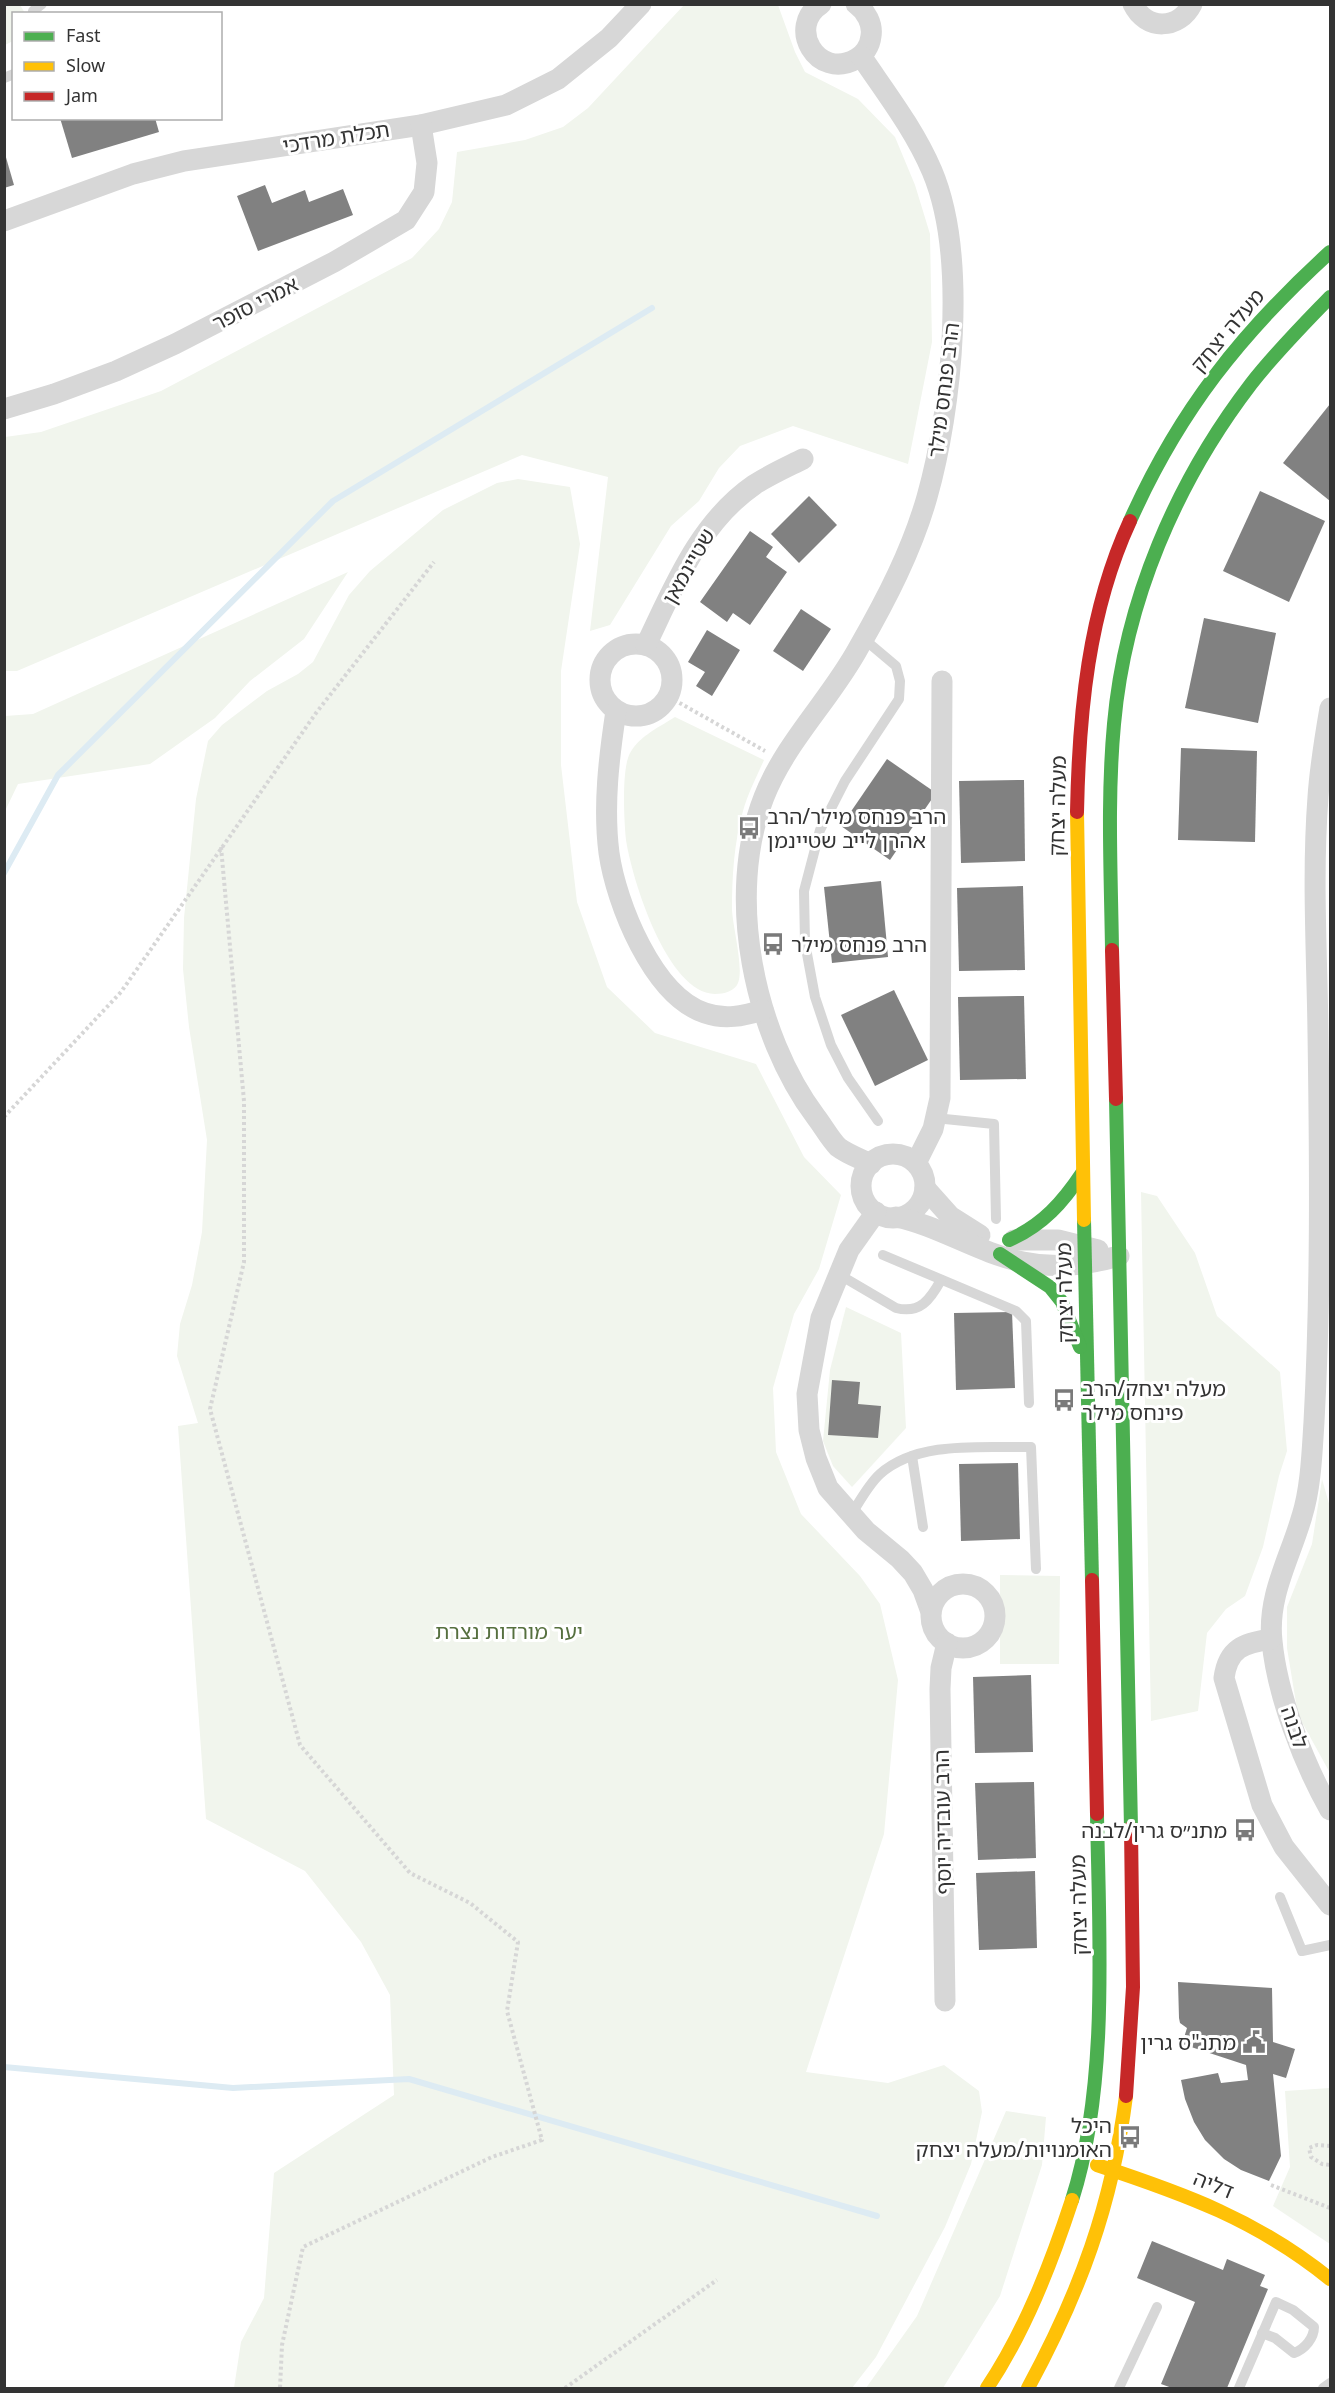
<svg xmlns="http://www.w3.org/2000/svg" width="1335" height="2393" font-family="'Noto Sans','Noto Sans Hebrew',sans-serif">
	<rect width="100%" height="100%" fill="#fff"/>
	<g fill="#f1f5ed">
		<polygon points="5,4 20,5 25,13 14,14 13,41 5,45"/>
		<polygon points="684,5 778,5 795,52 805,72 858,99 895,137 915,185 930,234 932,342 908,464 793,426 740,446 719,468 699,501 671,526 610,625 590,631 608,477 522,455 17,671 5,671 5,437 41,432 161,391 412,258 439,229 452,202 457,152 525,140 563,127 588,108"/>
		<polygon points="518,479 570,487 580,544 561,671 561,765 577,902 607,987 655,1033 756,1064 804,1157 841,1195 819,1269 794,1314 773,1388 776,1452 801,1514 860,1576 880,1604 898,1680 884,1834 806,2072 888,2083 944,2065 979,2091 982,2112 971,2164 945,2227 876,2357 852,2388 234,2388 241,2342 264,2298 274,2173 394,2095 390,1995 361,1942 305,1871 206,1819 178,1426 198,1423 177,1356 180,1324 192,1285 202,1232 207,1140 189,1027 183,969 184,918 196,799 208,741 222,725 267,691 298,674 313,662 349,595 370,571 443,510 497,483"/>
		<polygon points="348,572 304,639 250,681 215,718 150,764 18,784 5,811 5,716 33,714"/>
		<path d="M675 717 764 760C757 776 748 793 743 811 734 843 732 876 732 910 733 928 744 968 738 983 735 991 724 994 715 994 667 993 632 879 626 840 624 820 622 777 628 758 635 738 658 728 675 717Z"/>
		<polygon points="1141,1192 1157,1196 1195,1253 1217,1316 1280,1372 1287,1451 1279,1476 1263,1547 1245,1596 1226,1609 1207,1633 1198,1711 1151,1721"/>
		<polygon points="846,1307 901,1333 906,1428 852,1487 833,1466 823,1441 830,1370"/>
		<polygon points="1322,1479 1330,1507 1330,1773 1298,1715 1287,1648 1287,1607 1312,1544"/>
		<polygon points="1000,1575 1060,1576 1059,1664 1000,1664"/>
		<polygon points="1330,2088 1330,2244 1273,2206 1290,2167 1285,2091"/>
		<polygon points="1006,2111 1046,2117 1042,2165 1000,2296 943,2388 866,2388 917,2316"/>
	</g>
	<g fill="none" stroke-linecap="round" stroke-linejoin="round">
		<g stroke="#ddebf3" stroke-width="6">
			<polyline points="4,873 58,775 333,501 652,308"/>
			<polyline points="4,2067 233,2088 409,2079 877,2216"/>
		</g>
	</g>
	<g fill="#818181">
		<polygon points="60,118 155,118 159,132 72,158"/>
		<polygon points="5,154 14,185 4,188 4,155"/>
		<polygon points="265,185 272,203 305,190 309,202 343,189 353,215 258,251 237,196"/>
		<polygon points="1330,404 1330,501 1283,463"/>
		<polygon points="1260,491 1325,521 1289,602 1223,571"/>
		<polygon points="809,496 837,525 799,563 771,534"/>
		<polygon points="750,531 773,547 766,557 787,572 750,625 733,613 727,622 700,602"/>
		<polygon points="801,609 831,629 803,671 773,651"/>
		<polygon points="1204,618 1276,633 1258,723 1185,708"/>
		<polygon points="707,630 740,650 712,696 696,686 705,672 688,662"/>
		<polygon points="1181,748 1257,751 1255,842 1178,840"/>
		<polygon points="887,759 936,793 890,860 841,826"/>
		<polygon points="1024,780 1025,861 961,863 959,781"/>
		<polygon points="881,881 888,957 832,963 824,887"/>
		<polygon points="1023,886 1025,970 959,971 957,888"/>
		<polygon points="894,990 928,1060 875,1086 841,1015"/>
		<polygon points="1024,996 1026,1079 960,1080 958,997"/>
		<polygon points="1012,1312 1015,1388 956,1390 954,1313"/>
		<polygon points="832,1380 860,1382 858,1404 881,1406 878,1438 828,1435"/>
		<polygon points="1018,1463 1020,1539 961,1541 959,1464"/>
		<polygon points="1031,1675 1033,1752 975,1753 973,1677"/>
		<polygon points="1034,1782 1036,1858 978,1860 975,1783"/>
		<polygon points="1035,1871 1037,1948 979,1950 976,1873"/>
		<polygon points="1178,1982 1272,1988 1273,2042 1295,2049 1286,2078 1273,2074 1281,2156 1269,2181 1241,2170 1224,2159 1205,2140 1194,2122 1185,2099 1181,2080 1218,2073 1221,2083 1248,2080 1246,2065 1182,2044 1187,2028 1180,2023 1179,2018"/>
		<polygon points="1152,2241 1223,2270 1227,2259 1265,2275 1260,2286 1268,2289 1227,2388 1172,2388 1161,2384 1195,2302 1137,2278"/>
	</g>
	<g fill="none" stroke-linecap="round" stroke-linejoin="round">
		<g stroke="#d6d6d6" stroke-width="4" stroke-dasharray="3 3" stroke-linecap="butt">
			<polyline points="669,697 765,751"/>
			<polyline points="221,847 244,1101 244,1262 210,1409 300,1745 410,1873 470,1903 518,1942 507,2011 542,2140 492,2157 303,2247 282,2345 280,2388"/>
			<polyline points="4,1117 121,992 316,713 434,562"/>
			<polyline points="1330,2146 1317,2145 1309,2148 1311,2157 1322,2164 1330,2165"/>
			<polyline points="1271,2185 1330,2208"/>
			<polyline points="565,2388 717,2280"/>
		</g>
		<g stroke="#d7d7d7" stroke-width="10">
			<polyline points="33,11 42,4"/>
			<polyline points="4,78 14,74"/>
			<polyline points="864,639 896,666 900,681 899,699 845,781 820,830 804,891 805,943 815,997 831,1045 848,1078 878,1121"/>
			<polyline points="935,1118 994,1124 996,1219"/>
			<polyline points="883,1255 1016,1311 1026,1321 1029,1403"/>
			<path d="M838 1274 896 1308C920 1314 930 1300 941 1280"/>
			<polyline points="912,1456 923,1527"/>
			<path d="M851 1515C860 1501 868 1485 880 1474 918 1440 983 1448 1031 1447L1036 1569"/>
			<polyline points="1280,1897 1302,1951 1330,1945"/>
			<polyline points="1119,2388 1157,2307"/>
			<path d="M1239 2388 1276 2302 1293 2310 1314 2327C1314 2338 1305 2349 1294 2353L1275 2338 1262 2333"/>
			<polyline points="1323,2388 1330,2383"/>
		</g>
		<g stroke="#d7d7d7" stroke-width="21">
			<path d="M821 4C786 26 817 81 856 59 864 55 870 46 871 36 873 24 866 11 856 4"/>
			<path d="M1133 4C1146 31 1179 30 1192 4"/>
			<path d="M861 56C886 93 914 129 932 171 968 256 952 409 927 497 912 550 886 600 859 647 831 699 786 741 764 797 725 896 754 1034 816 1117 823 1126 830 1139 838 1147 847 1154 861 1159 871 1164"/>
			<polyline points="4,221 133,174 184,161 421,125 506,105 558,79 609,38 641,4"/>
			<polyline points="4,409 54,394 116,371 175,344 334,262 406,220 424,192 427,163 421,125"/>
			<circle cx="636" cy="680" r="36"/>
			<path d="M646 645C674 587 699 523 754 485 769 475 787 467 803 459"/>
			<path d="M1330 708C1325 737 1320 767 1318 797 1312 875 1317 955 1318 1033 1320 1163 1321 1292 1314 1422 1312 1452 1311 1487 1302 1516 1290 1558 1267 1596 1272 1641 1277 1695 1304 1764 1330 1810"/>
			<path d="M616 711C609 757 603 806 609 853 616 903 653 996 705 1013 725 1020 743 1016 763 1010"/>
			<circle cx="893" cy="1186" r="32"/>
			<polyline points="916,1163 933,1129 940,1098 942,681"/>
			<polyline points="925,1188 950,1216 980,1235"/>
			<polyline points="876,1212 849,1250 821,1318 807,1394 809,1430 816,1458 828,1488 866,1531 900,1559 913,1573 923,1590 931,1612"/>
			<path d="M896 1217C940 1226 978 1253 1023 1262 1056 1269 1086 1265 1119 1256"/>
			<polyline points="1014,1240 1058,1240 1098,1250"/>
			<circle cx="963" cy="1616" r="32"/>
			<path d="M1271 1639C1244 1643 1228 1648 1224 1678L1262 1805 1284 1847 1330 1905"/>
			<polyline points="945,2001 940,1689 941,1668 947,1643"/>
		</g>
		<g stroke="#4caf50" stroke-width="14">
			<path d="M1130 521C1179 411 1241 333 1330 252"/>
			<path d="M1112 950C1111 875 1107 799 1114 724 1125 601 1176 482 1251 384 1275 353 1303 325 1330 297"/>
			<polyline points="1116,1099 1131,1828"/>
			<polyline points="1084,1220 1092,1580"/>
			<path d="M1009 1240C1043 1225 1063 1202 1083 1172"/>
			<polyline points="1000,1254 1050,1287 1062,1302 1080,1347"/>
			<path d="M1072 2200C1109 2085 1099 1934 1097 1814"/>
		</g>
		<g stroke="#ffc107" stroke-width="14">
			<polyline points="1077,812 1084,1220"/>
			<path d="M1097 2165C1185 2194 1257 2220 1330 2279"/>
			<path d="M987 2388C1025 2331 1051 2264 1072 2200"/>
			<path d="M1028 2388C1080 2292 1112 2205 1126 2096"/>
		</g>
		<g stroke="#c62828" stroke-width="14">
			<path d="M1077 812C1079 713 1088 612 1130 521"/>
			<polyline points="1112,950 1116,1099"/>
			<polyline points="1092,1580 1097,1814"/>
			<polyline points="1126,2096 1133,1987 1131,1828"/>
		</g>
	</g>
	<defs>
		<g id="bus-bare" transform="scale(1.8)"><path d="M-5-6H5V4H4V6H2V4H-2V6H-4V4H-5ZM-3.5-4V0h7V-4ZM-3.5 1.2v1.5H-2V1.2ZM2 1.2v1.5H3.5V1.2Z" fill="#7a7a7a" stroke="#fff" stroke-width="2.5" paint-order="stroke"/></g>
		<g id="civic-bare" transform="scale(1.8)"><path d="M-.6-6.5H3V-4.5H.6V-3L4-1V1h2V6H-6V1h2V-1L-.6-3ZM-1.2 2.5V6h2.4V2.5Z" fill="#7a7a7a" stroke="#fff" stroke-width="2.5" paint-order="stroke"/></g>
	</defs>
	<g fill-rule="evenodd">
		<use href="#bus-bare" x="749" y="828"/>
		<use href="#bus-bare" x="773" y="944"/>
		<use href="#bus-bare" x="1064" y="1400"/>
		<use href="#bus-bare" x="1245" y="1830"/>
		<use href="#civic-bare" x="1254" y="2042"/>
		<use href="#bus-bare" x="1130" y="2137"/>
	</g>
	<g text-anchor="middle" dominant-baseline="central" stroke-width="6" stroke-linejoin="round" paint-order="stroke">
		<g font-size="21" fill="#333" stroke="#fff">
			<text transform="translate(336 137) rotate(-9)">תכלת מרדכי</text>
			<text transform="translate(255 303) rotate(-27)">אמרי סופר</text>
			<text transform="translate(1227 330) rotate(-50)">מעלה יצחק</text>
			<text transform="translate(943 390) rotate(-83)">הרב פנחס מילר</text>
			<text transform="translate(688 566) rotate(-60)">שטיינמאן</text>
			<text transform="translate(1057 806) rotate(-89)">מעלה יצחק</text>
			<text transform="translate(1064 1293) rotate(-91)">מעלה יצחק</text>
			<text transform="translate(1295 1727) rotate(71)">לבנה</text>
			<text transform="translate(942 1822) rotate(-91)">הרב עובדיה יוסף</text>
			<text transform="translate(1078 1905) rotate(-91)">מעלה יצחק</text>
			<text transform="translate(1214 2184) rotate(22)">דליה</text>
		</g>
		<g font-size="21" fill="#333" stroke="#fff" text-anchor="start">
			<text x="767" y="816">הרב פנחס מילר/הרב<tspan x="767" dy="24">אהרן לייב שטיינמן</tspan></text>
			<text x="791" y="944">הרב פנחס מילר</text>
			<text x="1082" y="1388">מעלה יצחק/הרב<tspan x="1082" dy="24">פינחס מילר</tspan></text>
			<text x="1227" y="1830" text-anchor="end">מתנ״ס גרין/לבנה</text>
			<text x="1236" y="2042" text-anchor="end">מתנ"ס גרין</text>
			<text x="1112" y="2125" text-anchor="end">היכל<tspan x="1112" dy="24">האומנויות/מעלה יצחק</tspan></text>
		</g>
		<g font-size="21" fill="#56703f" stroke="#fff">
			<text x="509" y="1631">יער מורדות נצרת</text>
		</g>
	</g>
	<rect width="1335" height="2393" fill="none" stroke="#333333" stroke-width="12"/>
	<rect x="12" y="12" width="210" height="108" fill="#ffffff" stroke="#adadad" stroke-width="1.5"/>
	<rect x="24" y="32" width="30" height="9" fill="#4caf50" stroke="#adadad" stroke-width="1.5"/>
	<text x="66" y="42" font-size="18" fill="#333333">Fast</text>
	<rect x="24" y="62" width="30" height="9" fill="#ffc107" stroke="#adadad" stroke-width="1.5"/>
	<text x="66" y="72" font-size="18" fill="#333333">Slow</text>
	<rect x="24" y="92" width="30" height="9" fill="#c62828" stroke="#adadad" stroke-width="1.5"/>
	<text x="66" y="102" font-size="18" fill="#333333">Jam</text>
</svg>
